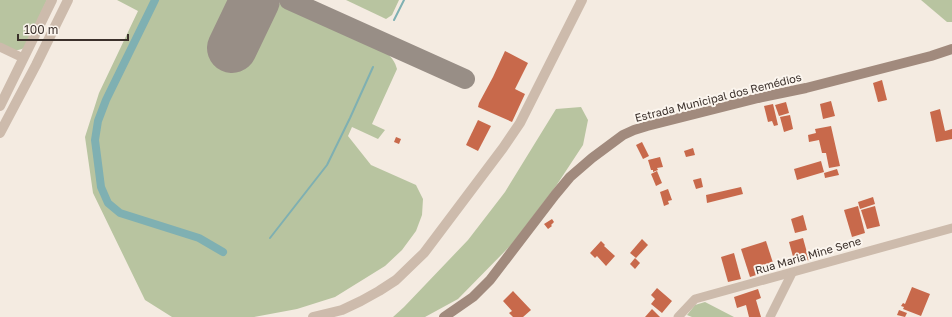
<svg xmlns="http://www.w3.org/2000/svg" width="952" height="317" font-family="'Golos Text',sans-serif">
	<rect width="100%" height="100%" fill="#f4ebe1"/>
	<g fill="#b8c4a0">
		<path d="M0 0H47L24 48C15 53 8 48 0 44Z"/>
		<path d="M117 0H228L211 37 252 57 278 3 386 53C392 57 395 62 397 69L372 124 385 130 378 139 352 127 348 136 371 165 416 185 423 199 422 215 416 231 402 250 385 266 335 297 297 309 254 317H172L145 300 93 193 85 137 99 93 138 11Z"/>
		<polygon points="346,0 399,0 392,15 386,19"/>
		<polygon points="921,0 952,0 952,22 947,22"/>
		<polygon points="581,107 588,120 583,145 556,186 511,245 458,299 425,317 393,317 404,307 468,240 505,192 556,109"/>
		<polygon points="705,302 734,317 692,317 687,315 695,305"/>
	</g>
	<g fill="none" stroke-linecap="round" stroke-linejoin="round">
		<g stroke="#7fb0b2" stroke-width="2">
			<polyline points="394,20 404,0"/>
			<polyline points="270,238 327,165 350,118 373,67"/>
		</g>
		<polyline stroke="#7fb0b2" stroke-width="8" points="155,0 106,100 98,121 95,140 101,187 108,203 120,213 199,238 223,252"/>
		<polyline stroke="#988e86" stroke-width="20" points="289,0 465,79"/>
		<polyline stroke="#988e86" stroke-width="50" points="232,48 255,0"/>
	</g>
	<g fill="#c8694b">
		<polygon points="505,51 528,63 515,89 525,94 512,122 478,107 479,103 493,77"/>
		<polygon points="882,80 887,100 878,102 873,83"/>
		<polygon points="831,101 835,116 823,119 820,104"/>
		<polygon points="786,102 789,113 779,116 775,105"/>
		<polygon points="773,104 778,125 774,126 772,121 768,122 764,106"/>
		<polygon points="940,109 945,131 952,129 952,139 936,142 930,112"/>
		<polygon points="790,115 793,129 784,132 780,117"/>
		<polygon points="478,120 491,126 478,151 466,145"/>
		<polygon points="831,126 840,166 829,168 826,153 822,153 819,140 809,142 808,135 816,133 815,129"/>
		<polygon points="396,137 401,139 399,144 394,142"/>
		<polygon points="642,142 649,156 643,159 636,145"/>
		<polygon points="693,148 695,155 686,157 684,151"/>
		<polygon points="660,157 663,167 657,168 658,170 653,172 653,170 651,170 648,160"/>
		<polygon points="821,161 824,172 797,180 794,169"/>
		<polygon points="837,169 839,175 825,178 824,173"/>
		<polygon points="657,171 662,183 656,186 651,174"/>
		<polygon points="701,178 703,187 696,189 693,180"/>
		<polygon points="741,187 743,194 707,203 706,195"/>
		<polygon points="668,189 672,200 668,201 669,204 664,206 660,192"/>
		<polygon points="873,197 875,204 860,209 858,202"/>
		<polygon points="858,206 865,233 852,237 844,210"/>
		<polygon points="875,206 880,226 867,229 861,210"/>
		<polygon points="803,215 807,230 795,233 791,219"/>
		<polygon points="552,219 554,222 551,225 552,226 548,229 544,224"/>
		<polygon points="803,238 809,260 795,264 789,242"/>
		<polygon points="642,239 648,245 636,258 630,253"/>
		<polygon points="601,241 605,245 604,246 615,256 606,266 597,256 595,258 590,253"/>
		<polygon points="766,241 775,269 750,277 741,249"/>
		<polygon points="734,253 741,279 728,282 721,257"/>
		<polygon points="635,258 640,263 635,269 630,264"/>
		<polygon points="912,287 930,294 921,316 903,309 904,307 901,306 903,303 905,304"/>
		<polygon points="657,288 672,301 662,313 651,304 655,299 651,295"/>
		<polygon points="758,289 761,298 756,300 761,317 749,317 746,305 737,308 734,297"/>
		<polygon points="513,291 531,310 523,317 513,317 509,313 512,311 503,301"/>
		<polygon points="652,309 660,317 645,317"/>
		<polygon points="899,310 907,313 905,317 897,315"/>
	</g>
	<g fill="none" stroke-linecap="round" stroke-linejoin="round">
		<g stroke="#cdbbac" stroke-width="9">
			<polyline points="0,47 23,58"/>
			<polyline points="678,317 695,299 952,228"/>
			<polyline points="770,317 792,273"/>
		</g>
		<g stroke="#cdbbac" stroke-width="10">
			<polyline points="0,106 52,0"/>
			<polyline points="0,133 36,65 68,0"/>
			<polyline points="313,317 342,310 361,301 379,291 396,280 424,253 503,148 520,123 582,0"/>
		</g>
		<polyline stroke="#a18a7d" stroke-width="10" points="444,317 473,297 490,280 555,195 570,177 592,158 623,135 634,130 647,126 758,98 806,88 931,56 952,49"/>
	</g>
	<g text-anchor="middle" dominant-baseline="central" stroke-width="4" stroke-linejoin="round" paint-order="stroke">
		<g font-size="11" fill="#3b302b" stroke="#fbf5ee">
			<text transform="translate(718 97) rotate(-14)">Estrada Municipal dos Remédios</text>
			<text transform="translate(808 255) rotate(-16)">Rua Maria Mine Sene</text>
		</g>
	</g>
	<path d="M18 34v6h110v-6" fill="none" stroke="#3b302b" stroke-width="2"/>
	<text x="24" y="34" font-size="12" fill="#3b302b" stroke="#fbf5ee" stroke-width="3" paint-order="stroke">100 m</text>
</svg>
